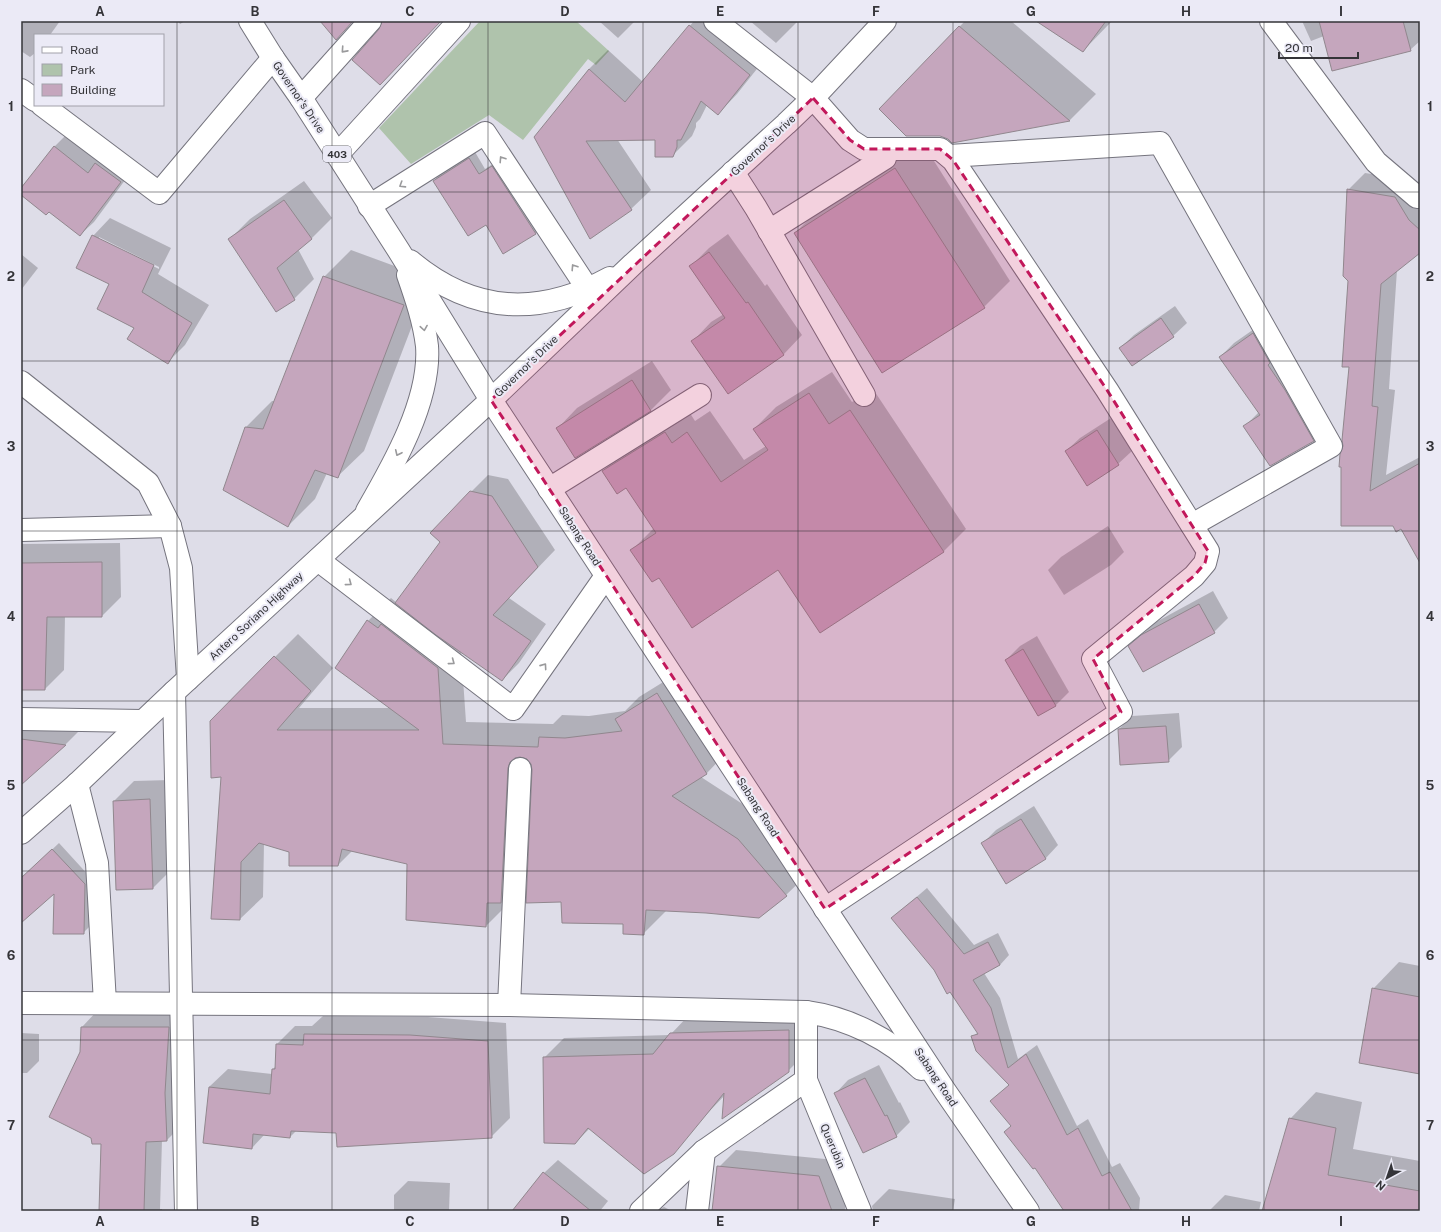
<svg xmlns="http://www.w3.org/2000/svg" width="1441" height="1232" font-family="'Public Sans',sans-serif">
	<rect width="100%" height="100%" fill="#dedde8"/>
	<polygon fill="#afc3ac" points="480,21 576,21 609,51 596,65 588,59 523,140 489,115 411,164 379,128"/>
	<g fill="#0003" fill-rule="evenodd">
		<polygon points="21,21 60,21 50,35 35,35 35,53 30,57 21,51"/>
		<polygon points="178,21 185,21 180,24"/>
		<polygon points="599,21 635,21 618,38"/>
		<polygon points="694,21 727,21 768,55 737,94 718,114 707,105 700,119 696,123 696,127 692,136 672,156 656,139 617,139 651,190 631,209 591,237 535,137 589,69 608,50 643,82"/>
		<polygon points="750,21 798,21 776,43"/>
		<polygon points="965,21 1011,21 1096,94 1070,120 953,142 948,138 880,109"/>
		<polygon points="1038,21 1112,21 1083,51"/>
		<polygon points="1302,21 1419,21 1420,41 1410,50 1324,36 1311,41"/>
		<polygon points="68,133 134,168 94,222 80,235 49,211 21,194 21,189 55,146"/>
		<polygon points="922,142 1010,281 984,307 795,233 821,207"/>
		<polygon points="475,152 485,169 499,160 542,226 536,233 504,253 486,224 434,181 440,174"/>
		<polygon points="1365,173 1412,180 1420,193 1420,252 1397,270 1389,389 1395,390 1386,475 1420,457 1420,561 1401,528 1394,525 1342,525 1344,447 1350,366 1348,190"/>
		<polygon points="304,181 332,218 312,238 298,249 314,279 294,299 230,239 250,219"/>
		<path d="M110 218 171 248 158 274 209 305 185 345 168 362 136 327 111 284 93 236ZM99 237 159 267V269L99 239Z"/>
		<polygon points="728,234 765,286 767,284 802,335 784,354 728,392 693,341 711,322 724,314 690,267 709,248"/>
		<polygon points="351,250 430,279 364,451 337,477 327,473 315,499 288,526 246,427 272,401 275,401 324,277"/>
		<polygon points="21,254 38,268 21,290"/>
		<polygon points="1175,306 1187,323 1173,336 1132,365 1120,348 1134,335"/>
		<polygon points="1267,320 1327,427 1313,440 1244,427 1259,412 1220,357 1234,343"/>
		<polygon points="652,361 671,390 651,410 575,457 557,429 577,408"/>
		<polygon points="832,372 852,402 873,389 966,529 944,551 820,632 778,569 660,576 632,550 654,528 626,487 603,471 625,449 688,410 695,421 710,411 744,460 766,446 754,429 776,407"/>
		<polygon points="1111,418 1132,451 1118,464 1066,451 1080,438"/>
		<polygon points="488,475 508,479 555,550 509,598 546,624 519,663 502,680 461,650 466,722 553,724 562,715 589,716 625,711 639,697 681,671 729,750 707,773 701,777 761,816 809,873 786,895 706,912 666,911 643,934 624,923 562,901 534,769 529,760 524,879 509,903 486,926 408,863 352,851 338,865 264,844 263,897 240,919 222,776 211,721 298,634 333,668 299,708 390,708 368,621 391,598 397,603 441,542 471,492"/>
		<polygon points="1108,526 1124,552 1111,565 1064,595 1048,570 1061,557"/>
		<polygon points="120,543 121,597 102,616 65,616 64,670 45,689 21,689 21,544"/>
		<polygon points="1213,591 1228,618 1214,632 1143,671 1129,646 1156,622"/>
		<polygon points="1037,636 1069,692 1056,705 1038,715 1006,660 1020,646"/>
		<polygon points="1179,713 1182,747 1168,761 1119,729 1132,716"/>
		<polygon points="21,717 85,725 66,744 21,784"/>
		<polygon points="170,780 173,868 153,888 117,889 114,801 134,781"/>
		<polygon points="1034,806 1058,845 1045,859 983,843 996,830"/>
		<polygon points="59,843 91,878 90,926 83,933 55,891 21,921 21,885 37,864"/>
		<polygon points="927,888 974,945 998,933 1009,955 1000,965 984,973 1000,998 1018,1059 1037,1045 1077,1126 1088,1119 1112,1167 1120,1163 1140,1198 1139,1211 1067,1211 1012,1126 991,1101 1010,1084 973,1037 978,1032 935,970 892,918"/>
		<polygon points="1399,962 1420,966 1420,1073 1373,989"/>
		<polygon points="98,1010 186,1010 184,1123 167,1140 162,1140 160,1209 162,1209 162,1211 107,1211 102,1143 81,1052 82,1027"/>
		<polygon points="808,1011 809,1050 788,1071 725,1095 703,1118 590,1128 575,1143 544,1058 564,1038 670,1035 691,1013"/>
		<polygon points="323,1016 428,1017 506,1023 510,1118 491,1137 337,1132 297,1130 290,1137 265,1134 252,1148 209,1087 228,1069 272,1074 273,1069 276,1066 277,1044 295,1026 312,1026"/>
		<polygon points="21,1033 39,1034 39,1061 27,1073 21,1073"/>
		<polygon points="879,1065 899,1103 900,1102 910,1122 896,1136 835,1094 848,1080"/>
		<polygon points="1316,1092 1362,1102 1353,1149 1420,1161 1420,1211 1289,1211 1290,1119"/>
		<polygon points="736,1150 835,1160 847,1191 845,1211 713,1211 720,1166"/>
		<polygon points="558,1160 608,1201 600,1211 530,1211 544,1173"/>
		<polygon points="408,1181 450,1183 449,1211 394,1211 394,1195"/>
		<polygon points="889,1189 955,1199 953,1211 873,1211 872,1206"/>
		<polygon points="1225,1195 1261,1202 1259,1211 1209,1211"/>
		<polygon points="664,1207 672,1211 648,1211 658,1210"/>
	</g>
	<g fill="#c5a6bd" stroke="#91878e">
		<polygon points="320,21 353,21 336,40"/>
		<polygon points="382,21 441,21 380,85 352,60 379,29"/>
		<polygon points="1036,21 1106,21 1083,52"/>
		<polygon points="1319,21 1403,21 1411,51 1332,71"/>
		<polygon points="689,25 750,75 718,115 701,101 681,140 677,140 677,147 673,157 655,157 655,140 586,141 632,210 590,239 534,137 589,69 625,102"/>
		<polygon points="959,26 1070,121 952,143 948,139 940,136 906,136 879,109"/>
		<polygon points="54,146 88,173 95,163 121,182 80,236 49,212 46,215 21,195 21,188"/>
		<polygon points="469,158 479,174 492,166 536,234 503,254 486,225 468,236 433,181"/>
		<polygon points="895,168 985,308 882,373 794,233"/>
		<polygon points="1347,189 1395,197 1409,220 1420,230 1420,253 1381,284 1372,406 1378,407 1370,491 1420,463 1420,563 1401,529 1396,532 1393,526 1341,526 1341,467 1339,467 1340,454 1343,446 1342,440 1349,367 1342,367 1348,281 1343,276"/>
		<polygon points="284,200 312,239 277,268 295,300 276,312 228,239"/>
		<polygon points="92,235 154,265 142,292 192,323 168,364 127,339 134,328 97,309 109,284 76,268"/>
		<polygon points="709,252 746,303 748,302 784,355 728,394 691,341 725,318 689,266"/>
		<polygon points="323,276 404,305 338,478 315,470 288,527 223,490 245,427 263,429"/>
		<polygon points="1161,318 1174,337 1132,366 1119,348"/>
		<polygon points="1253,333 1270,363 1268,365 1285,390 1314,441 1270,466 1243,426 1260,415 1219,357"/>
		<polygon points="632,380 651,411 575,458 556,428"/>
		<polygon points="809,393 829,424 850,410 944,552 820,633 778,570 692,628 659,578 652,582 630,550 656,533 626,488 617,494 602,471 665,432 672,443 687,432 721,482 768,450 753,429"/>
		<polygon points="1097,430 1119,465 1087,486 1065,451"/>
		<polygon points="470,491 492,496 538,567 493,615 531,641 502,681 436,635 395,603 440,542 430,533"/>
		<polygon points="102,562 102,617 47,617 45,690 21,690 21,563"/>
		<polygon points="1199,604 1215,633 1143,672 1128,646 1141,635"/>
		<polygon points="367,620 378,628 381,624 438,668 443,744 538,747 539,737 565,738 622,731 615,719 657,693 707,774 672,796 738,839 787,896 759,918 706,913 646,910 644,935 623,934 623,924 562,923 561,902 526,903 532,770 531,764 527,759 520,757 515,758 510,762 508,768 501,903 487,903 486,927 406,920 407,864 342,849 338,866 289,866 289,852 259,843 241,862 240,920 211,919 221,777 211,778 210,721 274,656 311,691 277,730 419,730 335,668"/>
		<polygon points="1023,649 1056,706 1038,716 1005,660"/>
		<polygon points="1166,726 1169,762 1120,765 1118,729"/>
		<polygon points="21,739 66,745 21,785"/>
		<polygon points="150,799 153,889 116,890 113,801"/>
		<polygon points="1021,819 1046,859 1006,884 981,843"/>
		<polygon points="52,849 85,884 84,934 53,934 54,894 21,923 21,878"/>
		<polygon points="917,897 964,954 988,942 1000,965 973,980 991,1008 1008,1068 1026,1054 1067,1135 1078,1128 1102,1176 1110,1172 1132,1211 1064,1211 1035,1168 1033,1169 1004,1132 1011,1126 990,1101 1009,1085 976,1051 971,1036 978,1034 950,992 947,994 934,970 891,918"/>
		<polygon points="1372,988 1420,997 1420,1074 1359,1063"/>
		<polygon points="81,1027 169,1027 165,1093 167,1141 146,1142 144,1211 99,1211 101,1144 92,1144 91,1138 49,1117 80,1052"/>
		<polygon points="789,1030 789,1072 722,1119 724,1093 674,1154 644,1174 588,1128 575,1144 544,1143 543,1057 653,1054 670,1033"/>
		<polygon points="304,1034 410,1035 488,1041 492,1138 337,1147 336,1133 291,1131 290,1138 253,1134 252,1149 203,1143 209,1087 270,1094 272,1069 275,1069 276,1044 303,1045"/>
		<polygon points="865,1078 885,1116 887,1115 897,1137 863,1153 834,1093"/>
		<polygon points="1289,1118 1336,1128 1328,1175 1420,1191 1420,1211 1262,1211"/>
		<polygon points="717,1166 819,1176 832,1211 712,1211"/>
		<polygon points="543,1172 591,1211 512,1211"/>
	</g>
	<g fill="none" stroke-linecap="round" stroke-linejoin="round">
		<g stroke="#75747e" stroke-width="24">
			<g id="minor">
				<polyline points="715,21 813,98 850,140 864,149 940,149 953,160 1107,390 1208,551 1205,563 1194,576 1093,659 1121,712 825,909"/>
				<polyline points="1271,21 1376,162 1417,197 1420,197"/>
				<polyline points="21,90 35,100"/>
				<polyline points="301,98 370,21"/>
				<polyline points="42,105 159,193 273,58"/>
				<polyline points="337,155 459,21"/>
				<polyline points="949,156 1160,143 1331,446 1192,525"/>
				<polyline points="733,172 756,208 864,395"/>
				<polyline points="369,206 485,133 595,300"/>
				<polyline points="769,231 885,158"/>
				<polyline points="21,382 148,483 170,526 181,568 188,679"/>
				<polyline points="549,489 700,395"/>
				<path d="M367 511C393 466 431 400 427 346 424 321 416 298 408 275"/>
				<polyline points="21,530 170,526"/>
				<polyline points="318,560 513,709 606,576"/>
				<polyline points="174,692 186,1211"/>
				<polyline points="21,719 142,721"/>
				<polyline points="77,784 97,863 105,1003"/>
				<polyline points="509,1005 520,769"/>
				<polyline points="806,1080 860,1211"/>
				<polyline points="641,1211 704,1151 806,1080 806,1012"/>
				<polyline points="697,1211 704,1151"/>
			</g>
		</g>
		<g stroke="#75747e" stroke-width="24">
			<g id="major">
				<polyline points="250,21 273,58 301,98 399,251 491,400 945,1091 1028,1211"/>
				<path d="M410 261C473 314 539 317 610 278"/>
				<polyline points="21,833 77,784 174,692 491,400 633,264 786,124 813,98 885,21"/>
				<path d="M21 1003 509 1005 806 1012C849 1018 890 1039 921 1069"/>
			</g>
		</g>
		<use href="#minor" stroke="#fff" stroke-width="22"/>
		<use href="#major" stroke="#fff" stroke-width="22"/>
	</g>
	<defs><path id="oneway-chevron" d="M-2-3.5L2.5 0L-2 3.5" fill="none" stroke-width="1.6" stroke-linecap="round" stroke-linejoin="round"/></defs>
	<g stroke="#9a9a9c">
		<use href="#oneway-chevron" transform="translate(344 50) rotate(132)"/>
		<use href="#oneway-chevron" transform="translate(502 159) rotate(-123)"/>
		<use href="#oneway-chevron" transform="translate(402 185) rotate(148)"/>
		<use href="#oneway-chevron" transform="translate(574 267) rotate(-123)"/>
		<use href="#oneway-chevron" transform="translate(424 328) rotate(81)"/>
		<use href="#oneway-chevron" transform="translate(398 453) rotate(115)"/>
		<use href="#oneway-chevron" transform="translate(349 583) rotate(37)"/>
		<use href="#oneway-chevron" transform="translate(452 662) rotate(37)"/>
		<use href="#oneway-chevron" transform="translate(544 666) rotate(-55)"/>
	</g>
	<path fill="#c2185b" fill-opacity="0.2" stroke="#c2185b" stroke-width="3" stroke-dasharray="8 5" stroke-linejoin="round" d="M813 98 850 140 864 149H940L953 160 1107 390 1208 551 1205 563 1194 576 1093 659 1121 712 825 909 491 400Z"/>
	<path fill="none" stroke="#343438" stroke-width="1" stroke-opacity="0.55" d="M177 21V1211M332 21V1211M488 21V1211M643 21V1211M798 21V1211M953 21V1211M1109 21V1211M1264 21V1211M21 192H1420M21 361H1420M21 531H1420M21 701H1420M21 871H1420M21 1040H1420"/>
	<g text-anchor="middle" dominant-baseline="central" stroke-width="4" stroke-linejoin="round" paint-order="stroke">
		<rect fill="#ebeaf6" stroke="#6b6b71" stroke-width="1" x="323" y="146" width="28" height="16" rx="3"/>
		<g font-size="10" font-weight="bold" fill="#343438">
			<text x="337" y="154">403</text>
		</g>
		<g font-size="11" fill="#343438" stroke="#ebeaf6">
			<text transform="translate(299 97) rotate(56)">Governor's Drive</text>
			<text transform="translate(763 145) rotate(-43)">Governor's Drive</text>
			<text transform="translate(526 366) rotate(-44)">Governor's Drive</text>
			<text transform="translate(580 536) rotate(57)">Sabang Road</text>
			<text transform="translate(256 616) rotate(-43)">Antero Soriano Highway</text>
			<text transform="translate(758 807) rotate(57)">Sabang Road</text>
			<text transform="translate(936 1077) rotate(56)">Sabang Road</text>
			<text transform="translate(833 1146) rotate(67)">Querubin</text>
		</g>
	</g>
	<rect width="1441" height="1232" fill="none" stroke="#ebeaf6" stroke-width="44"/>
	<rect x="34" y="34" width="130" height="72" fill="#ebeaf6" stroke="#a2a1aa"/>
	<rect x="42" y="47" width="20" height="6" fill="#ffffff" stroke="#a2a1aa"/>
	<text x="70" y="54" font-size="12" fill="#343438">Road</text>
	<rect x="42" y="64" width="20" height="12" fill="#afc3ac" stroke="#a2a1aa"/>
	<text x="70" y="74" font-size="12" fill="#343438">Park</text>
	<rect x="42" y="84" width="20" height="12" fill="#c5a6bd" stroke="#a2a1aa"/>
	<text x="70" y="94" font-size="12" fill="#343438">Building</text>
	<g transform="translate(1387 1178) rotate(220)" stroke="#ebeaf6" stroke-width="3" paint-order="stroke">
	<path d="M0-3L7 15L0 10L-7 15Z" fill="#343438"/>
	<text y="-6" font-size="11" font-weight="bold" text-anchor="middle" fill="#343438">N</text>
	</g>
	<path d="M1279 52v6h79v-6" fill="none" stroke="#343438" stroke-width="2"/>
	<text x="1285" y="52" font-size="12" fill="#343438" stroke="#ebeaf6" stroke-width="3" paint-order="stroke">20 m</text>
	<rect x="22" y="22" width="1397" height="1188" fill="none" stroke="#343438" stroke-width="1.5"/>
	<g font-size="13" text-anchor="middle" font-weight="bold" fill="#343438">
		<text x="100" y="16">A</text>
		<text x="255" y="16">B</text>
		<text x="410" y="16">C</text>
		<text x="565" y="16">D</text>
		<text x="720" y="16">E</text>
		<text x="876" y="16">F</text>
		<text x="1031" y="16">G</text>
		<text x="1186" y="16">H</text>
		<text x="1341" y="16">I</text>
		<text x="11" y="111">1</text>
		<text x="1430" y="111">1</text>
		<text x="11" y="281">2</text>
		<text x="1430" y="281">2</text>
		<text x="11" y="451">3</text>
		<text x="1430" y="451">3</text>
		<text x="11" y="621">4</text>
		<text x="1430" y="621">4</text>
		<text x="11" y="790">5</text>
		<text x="1430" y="790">5</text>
		<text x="11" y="960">6</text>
		<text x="1430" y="960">6</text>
		<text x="11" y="1130">7</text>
		<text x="1430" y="1130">7</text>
		<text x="100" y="1226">A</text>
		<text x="255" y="1226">B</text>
		<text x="410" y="1226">C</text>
		<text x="565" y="1226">D</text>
		<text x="720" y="1226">E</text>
		<text x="876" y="1226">F</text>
		<text x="1031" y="1226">G</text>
		<text x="1186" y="1226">H</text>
		<text x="1341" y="1226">I</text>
	</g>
</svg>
